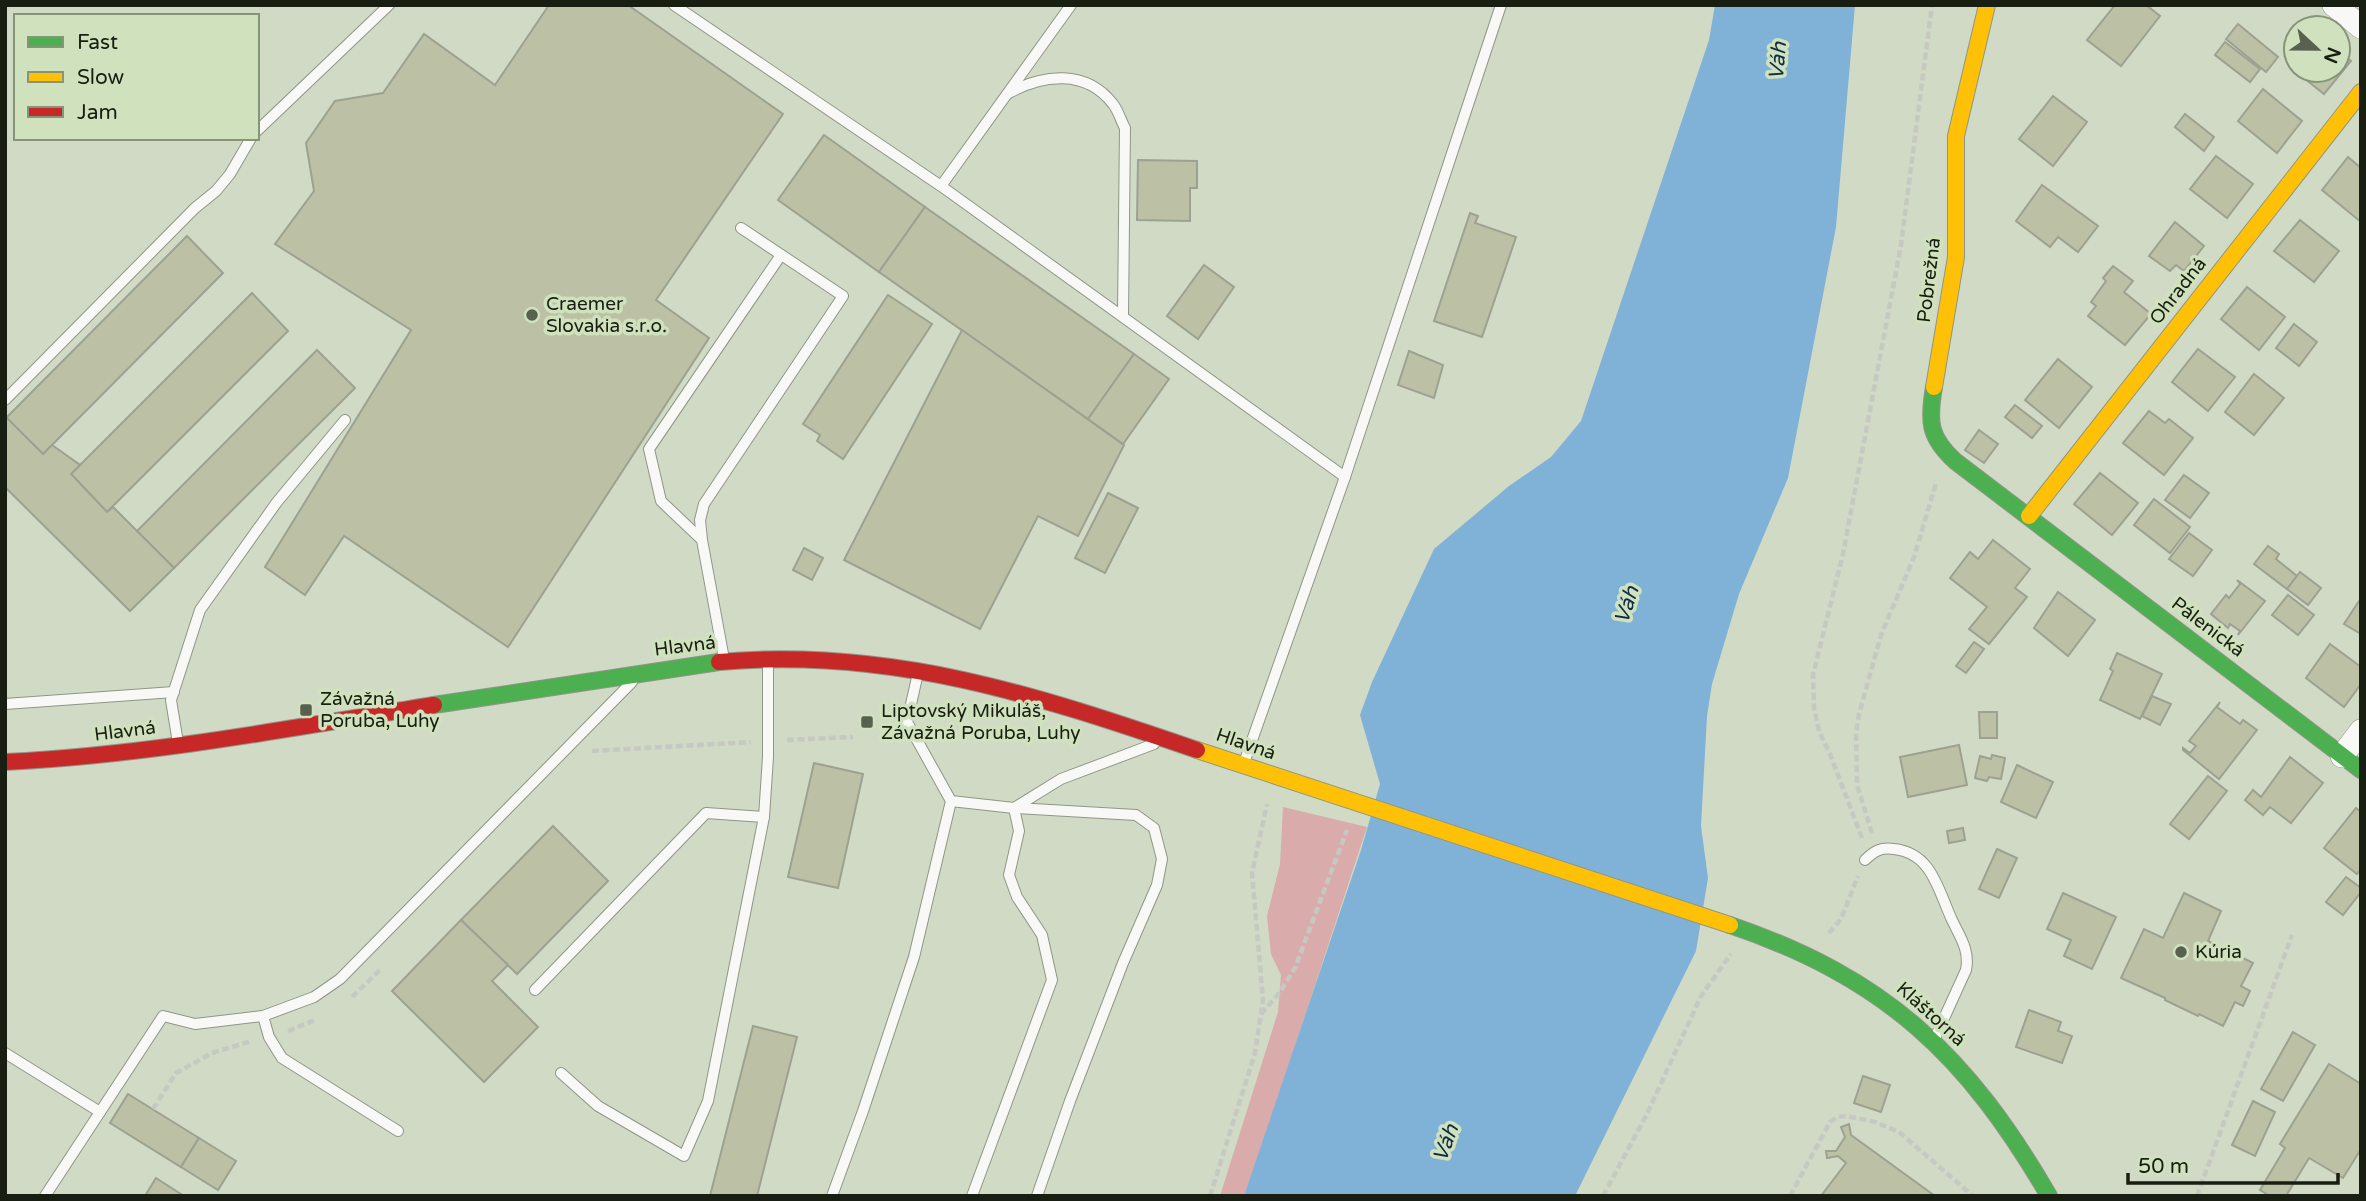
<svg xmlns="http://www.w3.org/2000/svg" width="2366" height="1201" font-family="'Varela Round',sans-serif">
	<rect width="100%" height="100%" fill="#d0dac5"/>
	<polygon fill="#daabab" points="1283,807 1367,827 1259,1156 1244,1196 1220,1196 1278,1012 1281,975 1271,954 1267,916 1280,864"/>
	<polygon fill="#80b2d8" points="1715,5 1855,5 1836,227 1788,478 1739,594 1712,684 1707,716 1701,826 1708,878 1696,951 1575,1196 1244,1196 1361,850 1380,784 1360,715 1372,682 1434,549 1509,486 1551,457 1581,421 1709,40"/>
	<g fill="#bcc1a6" stroke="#9da191" stroke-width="2">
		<polygon points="549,5 628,5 783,114 656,300 709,338 508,647 344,536 305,595 265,567 411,330 275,244 314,191 306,143 335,101 383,93 424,34 495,85"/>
		<polygon points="2115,5 2146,5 2160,16 2121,66 2087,40"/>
		<polygon points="2238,24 2278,57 2266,72 2226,39"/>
		<polygon points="2225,42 2260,69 2250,82 2215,55"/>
		<polygon points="2338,51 2351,61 2324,94 2289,66 2296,56 2296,70 2338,70"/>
		<polygon points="2263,89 2302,121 2277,153 2238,121"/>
		<polygon points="2053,96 2087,122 2053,166 2019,139"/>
		<polygon points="2185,114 2214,137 2204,151 2175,127"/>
		<polygon points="824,135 925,207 879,272 778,200"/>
		<polygon points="2216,156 2253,184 2227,218 2190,189"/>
		<polygon points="2348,157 2361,168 2361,222 2322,190"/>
		<polygon points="1138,160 1197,161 1197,188 1190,188 1190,221 1137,220"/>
		<polygon points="2042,185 2098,226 2078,252 2058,237 2050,247 2016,221"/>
		<polygon points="925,207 1134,354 1088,419 879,272"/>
		<polygon points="1470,213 1478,216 1475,223 1516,237 1482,337 1434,321"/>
		<polygon points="2300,220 2339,251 2314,282 2274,251"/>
		<polygon points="2175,222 2204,246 2184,271 2176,265 2170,271 2149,256"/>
		<polygon points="187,236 223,273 43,454 6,418"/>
		<polygon points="1204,265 1234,287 1198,339 1167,316"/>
		<polygon points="2113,266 2133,281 2124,292 2151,314 2125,345 2088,316 2096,306 2091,302 2106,281 2103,278"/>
		<polygon points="2247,287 2285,317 2259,350 2221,319"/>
		<polygon points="252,293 288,331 107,512 71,474"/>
		<polygon points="888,295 932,324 843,459 817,441 820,435 803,424"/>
		<polygon points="2294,324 2317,342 2299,366 2276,348"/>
		<polygon points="962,330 1124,445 1078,536 1038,516 980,629 844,560"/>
		<polygon points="2198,349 2235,377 2208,411 2172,382"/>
		<polygon points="317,350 355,388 174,568 137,531"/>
		<polygon points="1409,351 1443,365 1434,398 1398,385"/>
		<polygon points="1134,354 1169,379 1123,444 1088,419"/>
		<polygon points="2058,359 2092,387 2059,428 2025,400"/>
		<polygon points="2254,374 2284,398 2254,435 2225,412"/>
		<polygon points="2015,405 2042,426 2032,438 2005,417"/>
		<polygon points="2149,411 2165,423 2169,419 2193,438 2164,475 2123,443"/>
		<polygon points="6,417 43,454 52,445 80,465 71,474 107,512 113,507 174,568 130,611 5,487"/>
		<polygon points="1979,430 1998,444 1984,463 1965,450"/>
		<polygon points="2100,473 2138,503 2112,535 2074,504"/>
		<polygon points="2184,475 2209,493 2190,518 2165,500"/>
		<polygon points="1108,493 1138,508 1105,573 1075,558"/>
		<polygon points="2154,499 2190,527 2170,553 2134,525"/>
		<polygon points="2189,533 2212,550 2193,576 2169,559"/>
		<polygon points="1993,540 2030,569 2015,588 2027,597 1989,644 1969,629 1987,607 1950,578 1970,552 1978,559"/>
		<polygon points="2268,546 2279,554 2276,559 2297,576 2287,589 2254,564"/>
		<polygon points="804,548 823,558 812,580 793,570"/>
		<polygon points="2300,572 2321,588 2308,605 2287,589"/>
		<polygon points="2237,580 2265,601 2238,635 2240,631 2230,624 2228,628 2211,614 2226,595 2229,598 2240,584"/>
		<polygon points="2058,592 2095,620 2068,656 2034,628"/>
		<polygon points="2288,595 2314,615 2298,635 2272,615"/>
		<polygon points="2361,598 2361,634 2344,624"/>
		<polygon points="1974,642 1984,649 1966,673 1956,666"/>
		<polygon points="2330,644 2361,667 2361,684 2344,707 2306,678"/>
		<polygon points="2117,653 2162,674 2140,719 2100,700 2113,671 2110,669"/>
		<polygon points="2152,696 2171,704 2160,725 2142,716"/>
		<polygon points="2220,702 2217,707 2240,724 2243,720 2257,730 2219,779 2183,750 2183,748 2190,753 2196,746 2189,741"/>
		<polygon points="1979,712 1997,712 1997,738 1980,738"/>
		<polygon points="1959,745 1967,785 1908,797 1900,757"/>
		<polygon points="1992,755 2005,758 2001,779 1989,777 1987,781 1975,778 1980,756 1991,759"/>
		<polygon points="2290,757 2323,783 2291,823 2270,807 2263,815 2245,800 2253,790 2261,797"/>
		<polygon points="814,763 863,774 838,888 788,877"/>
		<polygon points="2017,765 2053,782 2036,818 2001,802"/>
		<polygon points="2208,776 2227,791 2189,839 2170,824"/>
		<polygon points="2356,808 2361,812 2361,869 2357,874 2324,848"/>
		<polygon points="553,826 608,881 517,974 461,920"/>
		<polygon points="1963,828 1965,840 1949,843 1947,831"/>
		<polygon points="1997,849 2017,858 1999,898 1979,889"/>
		<polygon points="2346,877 2361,888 2361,892 2343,915 2326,902"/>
		<polygon points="2063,893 2116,917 2092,969 2064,956 2071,940 2047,929"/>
		<polygon points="2184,893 2221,911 2208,941 2253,963 2241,986 2250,991 2243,1006 2235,1002 2223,1026 2199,1014 2198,1016 2165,1000 2165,998 2121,978 2144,929 2163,938"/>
		<polygon points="461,920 508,965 492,981 538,1027 484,1082 392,991"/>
		<polygon points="2029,1010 2061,1022 2058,1031 2072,1036 2062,1063 2016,1047"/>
		<polygon points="753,1026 797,1037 757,1196 710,1196"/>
		<polygon points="2293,1032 2315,1045 2283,1101 2261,1089"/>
		<polygon points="2329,1064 2361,1084 2361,1149 2343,1178 2309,1158 2286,1196 2270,1196 2260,1190 2285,1148 2280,1144"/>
		<polygon points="1863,1076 1890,1085 1881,1112 1854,1103"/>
		<polygon points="128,1094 199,1138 181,1167 110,1123"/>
		<polygon points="2253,1101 2275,1112 2255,1156 2232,1145"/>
		<polygon points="1849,1124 1851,1135 1935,1196 1821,1196 1846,1163 1838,1156 1827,1158 1826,1151 1836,1151 1845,1137 1841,1127"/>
		<polygon points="199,1138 236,1161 218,1190 181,1167"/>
		<polygon points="156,1178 184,1196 145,1196"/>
	</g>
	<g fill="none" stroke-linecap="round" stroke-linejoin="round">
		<g stroke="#8f9687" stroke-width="12">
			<g id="lane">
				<polyline points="674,5 941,186 1345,477"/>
				<path d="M1009 93C1043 74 1086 69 1113 104 1118 110 1121 121 1125 128L1123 315"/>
				<polyline points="257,131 389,5"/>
				<polyline points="941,186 1071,5"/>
				<polyline points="5,400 195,208 216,191 230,174 251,138"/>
				<polyline points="702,540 661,501 649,449 781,255"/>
				<polyline points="724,659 702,540 700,520 704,504 843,296 741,228"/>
				<polyline points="5,704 174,692"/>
				<polyline points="178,743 171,700 200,610 277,502 345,420"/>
				<polyline points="1244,763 1345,477 1501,5"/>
				<polyline points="951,801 1014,808 1019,831 1009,875 1017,897 1042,935 1052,980 972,1196"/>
				<polyline points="1014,808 1136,815 1154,828 1162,859 1157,885 1123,963 1070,1101 1037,1196"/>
				<polyline points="1014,808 1061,779 1154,744"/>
				<path d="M1865 860C1874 851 1881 847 1894 849 1932 853 1938 890 1952 920 1960 937 1970 950 1966 970L1935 1038"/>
				<polyline points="535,990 706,813 764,817"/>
				<polyline points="263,1016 269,1037 282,1058 398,1131"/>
				<polyline points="5,1053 100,1112"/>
				<polyline points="561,1073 598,1106 684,1156 708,1101 764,817 768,757 768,661"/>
				<polyline points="45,1196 163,1016 195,1024 263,1016 314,997 340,979 632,682"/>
				<polyline points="832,1196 863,1111 914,957 951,801 907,722 918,673"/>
			</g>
		</g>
		<g stroke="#8f9687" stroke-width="24">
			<g id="street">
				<polyline points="2334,5 2361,27"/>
				<polyline points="2342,756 2361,731"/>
			</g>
		</g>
		<g stroke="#8f9687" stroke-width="18">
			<g id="fast">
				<path d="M1934 387C1928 422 1929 437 1955 461L2361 770"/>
				<polyline points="434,705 719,662"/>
				<path d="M1730 925C1886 978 1967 1055 2049 1196"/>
			</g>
		</g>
		<g stroke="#8f9687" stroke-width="18">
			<g id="slow">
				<polyline points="1934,387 1956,257 1956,136 1987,5"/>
				<polyline points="2029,516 2361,92"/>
				<polyline points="1197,750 1730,925"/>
			</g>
		</g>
		<g stroke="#8f9687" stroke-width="18">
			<g id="jam">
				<path d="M719 662C891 647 1036 695 1197 750"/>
				<path d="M5 762C149 755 292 728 434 705"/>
			</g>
		</g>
		<g stroke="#c6c9c2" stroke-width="4.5" stroke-dasharray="7 3.5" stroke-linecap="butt">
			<polyline points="787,740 853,737"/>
			<polyline points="592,751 751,742"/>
			<polyline points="1872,833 1857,785 1856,732 1859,714 1881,635 1914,557 1936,483"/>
			<polyline points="1862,838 1830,754 1819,731 1814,708 1813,675 1843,554 1901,245 1932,5"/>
			<polyline points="1829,933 1841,919 1858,876"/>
			<polyline points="352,997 381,969"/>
			<polyline points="1261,1014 1280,992 1295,968 1347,830"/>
			<polyline points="288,1031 315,1020"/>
			<polyline points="153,1109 176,1073 212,1053 252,1041"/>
			<polyline points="1210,1196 1255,1053 1263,1000 1252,873 1267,804"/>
			<polyline points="1603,1196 1647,1114 1701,996 1731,954"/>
			<polyline points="1790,1196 1830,1122 1837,1117 1847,1116 1875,1122 1899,1132 1973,1196"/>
			<polyline points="2197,1196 2292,935"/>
		</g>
		<use href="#lane" stroke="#f8f9f6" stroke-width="10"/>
		<use href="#street" stroke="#f8f9f6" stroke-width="23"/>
		<use href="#fast" stroke="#4caf50" stroke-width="16"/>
		<use href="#slow" stroke="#ffc107" stroke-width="16"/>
		<use href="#jam" stroke="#c62828" stroke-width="16"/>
	</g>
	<g fill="#586050" stroke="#d0e2bd" stroke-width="2.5">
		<circle cx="532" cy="315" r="7"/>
		<rect x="299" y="703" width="14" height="14" rx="3.5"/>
		<rect x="860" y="715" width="14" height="14" rx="3.5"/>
		<circle cx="2181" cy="952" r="7"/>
	</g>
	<g text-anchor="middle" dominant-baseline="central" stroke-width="7" stroke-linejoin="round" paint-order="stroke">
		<g font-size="19" fill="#181e11" stroke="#d0e2bd">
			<text transform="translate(1929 280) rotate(-83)">Pobrežná</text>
			<text transform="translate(2178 291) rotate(-52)">Ohradná</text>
			<text transform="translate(2208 627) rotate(37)">Pálenická</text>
			<text transform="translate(685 646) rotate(-7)">Hlavná</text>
			<text transform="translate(125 731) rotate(-7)">Hlavná</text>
			<text transform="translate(1246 744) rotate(19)">Hlavná</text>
			<text transform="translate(1931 1014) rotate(42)">Kláštorná</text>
		</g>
		<g font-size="19" fill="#181e11" stroke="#d0e2bd" text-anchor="start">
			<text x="546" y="304">Craemer<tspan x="546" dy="22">Slovakia s.r.o.</tspan></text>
			<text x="320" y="699">Závažná<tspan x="320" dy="22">Poruba, Luhy</tspan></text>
			<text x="881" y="711">Liptovský Mikuláš,<tspan x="881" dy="22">Závažná Poruba, Luhy</tspan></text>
			<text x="2195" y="952">Kúria</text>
		</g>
		<g font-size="21" font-style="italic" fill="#0f2b45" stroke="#d0e2bd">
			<text transform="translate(1778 61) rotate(-85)">Váh</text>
			<text transform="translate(1627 605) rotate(-72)">Váh</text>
			<text transform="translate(1446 1143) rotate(-70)">Váh</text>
		</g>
	</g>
	<rect width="2366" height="1201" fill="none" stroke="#181e11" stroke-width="14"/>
	<rect x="14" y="14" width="245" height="126" fill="#d0e2bd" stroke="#869478" stroke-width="2"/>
	<rect x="28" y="37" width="35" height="10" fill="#4caf50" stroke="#869478" stroke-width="2"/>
	<text x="77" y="49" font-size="21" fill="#181e11">Fast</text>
	<rect x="28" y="72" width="35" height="10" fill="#ffc107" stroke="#869478" stroke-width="2"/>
	<text x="77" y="84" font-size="21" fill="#181e11">Slow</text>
	<rect x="28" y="107" width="35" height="10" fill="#c62828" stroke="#869478" stroke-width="2"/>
	<text x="77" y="119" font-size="21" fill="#181e11">Jam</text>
	<g transform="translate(2317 49) rotate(112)"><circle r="33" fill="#d0e2bd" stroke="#869478" stroke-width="2"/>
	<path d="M0-5L12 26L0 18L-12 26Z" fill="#586050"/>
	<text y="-10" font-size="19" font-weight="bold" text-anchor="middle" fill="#181e11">N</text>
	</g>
	<path d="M2128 1173v10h210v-10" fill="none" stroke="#181e11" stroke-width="3.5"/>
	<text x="2138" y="1173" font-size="21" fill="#181e11" stroke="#d0e2bd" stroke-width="5" paint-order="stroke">50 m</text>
</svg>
